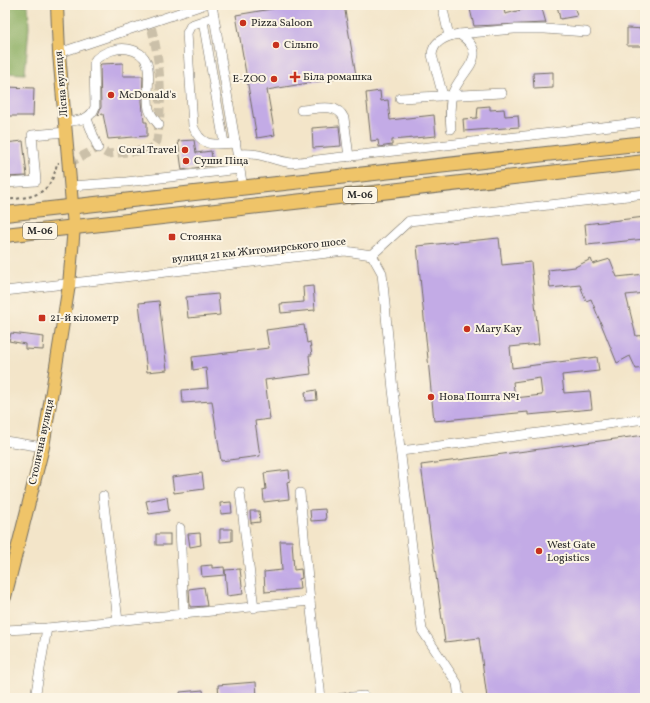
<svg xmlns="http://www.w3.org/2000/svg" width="650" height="703" font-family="Vollkorn,serif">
	<rect width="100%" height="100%" fill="#fcf5e5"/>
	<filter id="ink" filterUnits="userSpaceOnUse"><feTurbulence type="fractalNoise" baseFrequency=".025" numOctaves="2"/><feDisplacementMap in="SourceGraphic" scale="8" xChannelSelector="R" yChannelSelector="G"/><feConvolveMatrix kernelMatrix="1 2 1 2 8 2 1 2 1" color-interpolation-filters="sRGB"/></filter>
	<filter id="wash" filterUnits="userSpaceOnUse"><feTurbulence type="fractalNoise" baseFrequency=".012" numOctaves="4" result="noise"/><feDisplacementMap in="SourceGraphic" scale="16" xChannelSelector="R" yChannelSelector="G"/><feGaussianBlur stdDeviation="0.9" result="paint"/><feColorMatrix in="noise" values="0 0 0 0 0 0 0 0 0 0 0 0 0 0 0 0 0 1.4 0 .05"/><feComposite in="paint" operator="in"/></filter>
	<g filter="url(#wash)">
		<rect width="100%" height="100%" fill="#f3e5c9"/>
		<polygon fill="#8caf64" stroke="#5c6d48" points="5,5 28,5 29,28 25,74 5,73"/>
		<g id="blocks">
			<g fill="#c3abe6" fill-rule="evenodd">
				<polygon points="295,5 344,5 356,75 267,90 275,135 257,138 236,15"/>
				<polygon points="469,5 503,5 505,14 541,5 546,23 474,26"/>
				<polygon points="557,5 574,5 577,16 560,19"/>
				<polygon points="627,28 645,29 645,46 627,46"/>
				<polygon points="123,63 123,76 143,76 142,101 144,122 147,122 147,136 108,139 103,114 98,115 101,107 100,65 101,64"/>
				<polygon points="553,72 553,88 534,89 533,73"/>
				<polygon points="5,87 34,88 33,116 5,116"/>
				<polygon points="380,91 381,101 388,100 390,120 434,115 436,136 392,140 392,145 379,147 378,140 371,141 366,93"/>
				<polygon points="490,106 490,110 504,109 505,116 518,115 519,127 464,131 463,119 477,118 478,107"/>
				<polygon points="339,126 341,146 313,148 312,128"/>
				<polygon points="194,140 196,153 211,151 213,165 182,170 178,141"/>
				<polygon points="23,141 27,176 5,177 5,143"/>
				<polygon points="645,217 645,239 587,245 585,224"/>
				<path d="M499 238 502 265 531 262 539 344 510 347 512 368 597 357 599 371 562 375 564 393 590 391 592 409 528 415V412L434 421 417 246ZM540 378 542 395 515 398 513 382Z"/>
				<polygon points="591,259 593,264 610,259 617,277 645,274 645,293 626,295 636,336 645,335 645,368 636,369 630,356 617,363 591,299 586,301 580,285 550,288 548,270 575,267"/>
				<polygon points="313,286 315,310 281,313 280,304 304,302 303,287"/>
				<polygon points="218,294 220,315 188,318 186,297"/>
				<polygon points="159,301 167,370 147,372 139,303"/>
				<polygon points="304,325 307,343 310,342 312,355 309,355 311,374 265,380 270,419 255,421 260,456 221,461 212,401 183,403 182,390 208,388 206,368 193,370 192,357 269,348 266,330"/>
				<polygon points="11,333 44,337 43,350 25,349 25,344 9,341"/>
				<polygon points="316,390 317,400 306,401 305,392"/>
				<polygon points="645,435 645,698 487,698 479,638 445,642 421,465"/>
				<polygon points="289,470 290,481 287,482 289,499 264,502 263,490 266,489 264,473"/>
				<polygon points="202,473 204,489 174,493 172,477"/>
				<polygon points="167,497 169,511 149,514 146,501"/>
				<polygon points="231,502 232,513 221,514 220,503"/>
				<polygon points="325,509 326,520 311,521 310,510"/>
				<polygon points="250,511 259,511 260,522 251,523"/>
				<polygon points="220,529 232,529 232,541 220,542"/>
				<polygon points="200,533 201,545 190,547 188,534"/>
				<rect x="156" y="534" width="14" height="11"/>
				<polygon points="280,541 292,541 294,570 301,569 302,578 299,579 300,589 265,592 264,572 282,570"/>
				<polygon points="212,565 212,568 224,567 225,575 202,577 201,566"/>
				<polygon points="240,569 243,594 227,596 225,570"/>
				<polygon points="204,587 207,606 190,607 189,589"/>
				<polygon points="256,682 257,698 219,698 218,685"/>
				<polygon points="203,690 204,698 181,698 180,692"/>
			</g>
		</g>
	</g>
	<g filter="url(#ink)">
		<use href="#blocks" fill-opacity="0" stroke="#716c62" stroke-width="1"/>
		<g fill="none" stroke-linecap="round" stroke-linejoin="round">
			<path stroke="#cbc0a9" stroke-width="9" stroke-dasharray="9 4.5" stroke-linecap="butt" d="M69 163 98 148 108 154 147 150 153 147 157 141C163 102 161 60 150 23"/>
			<g stroke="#716c62" stroke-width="10">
				<g id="minor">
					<polyline points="212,5 243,188"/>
					<polyline points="442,5 449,36"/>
					<path d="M214 17 191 25 187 33 193 126C202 149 215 144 236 143"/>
					<polyline points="203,21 224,143"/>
					<polyline points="459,34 514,29 545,29 586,32"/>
					<polyline points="59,53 203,5"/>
					<path d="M443 96 432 55C433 41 446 36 459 34 493 56 460 70 452 95 449 107 450 118 451 129"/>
					<polyline points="400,98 502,93"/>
					<path d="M301 110C316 109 337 102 344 118L349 157"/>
					<polyline points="87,119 98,148"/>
					<path d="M65 122C78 120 90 121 95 107L94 64 96 59C104 52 117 47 128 49 160 55 144 86 149 109 151 116 155 120 159 125"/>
					<path d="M238 154C262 152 270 160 291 163L645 122"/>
					<polyline points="5,183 36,181 32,135 66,132"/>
					<polyline points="71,186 126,182 240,169"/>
					<polyline points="372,255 382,273 393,390 422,630 457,683 459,698"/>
					<polyline points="5,291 345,251 372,255 409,221 645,194"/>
					<polyline points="5,441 43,447"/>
					<polyline points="401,451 645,419"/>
					<polyline points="240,492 254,608"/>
					<polyline points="300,493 310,601"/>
					<polyline points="103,496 118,621"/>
					<polyline points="180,528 184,615"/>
					<polyline points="5,630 47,628 310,601 321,698"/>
					<polyline points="35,698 47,628"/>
					<polyline points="341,698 364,696 364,698"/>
				</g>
			</g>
			<g stroke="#716c62" stroke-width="14">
				<polyline id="major" points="5,597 43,447 69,285 74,227 59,53 57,5"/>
			</g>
			<g stroke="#716c62" stroke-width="16">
				<g id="highway">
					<polyline points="5,214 645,143"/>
					<polyline points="5,235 645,162"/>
				</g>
			</g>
			<path stroke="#716c62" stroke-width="2" stroke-dasharray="3 3" stroke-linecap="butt" d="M5 200C34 197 51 196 57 163H59"/>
			<use href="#minor" stroke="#fff" stroke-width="9"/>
			<use href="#major" stroke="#efc469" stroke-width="12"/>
			<use href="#highway" stroke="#efc469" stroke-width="14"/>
		</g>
	</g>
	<g fill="#c8321e" stroke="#fcf5e5" stroke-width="1.5">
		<circle cx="243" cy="23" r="4"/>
		<circle cx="276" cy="45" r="4"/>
		<path d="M293 71h4v4h4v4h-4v4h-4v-4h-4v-4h4z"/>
		<circle cx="274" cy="79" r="4"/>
		<circle cx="111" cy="95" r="4"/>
		<circle cx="185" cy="150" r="4"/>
		<circle cx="186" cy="161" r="4"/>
		<rect x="168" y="233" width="8" height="8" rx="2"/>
		<rect x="38" y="314" width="8" height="8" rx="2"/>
		<circle cx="467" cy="329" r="4"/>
		<circle cx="431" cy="397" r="4"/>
		<circle cx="539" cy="551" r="4"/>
	</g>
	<g text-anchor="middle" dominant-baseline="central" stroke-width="4" stroke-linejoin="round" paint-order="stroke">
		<g fill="#fcf5e5" stroke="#6a6863" stroke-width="1">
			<rect x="343" y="187" width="34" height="16" rx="3"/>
			<rect x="23" y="223" width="34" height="16" rx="3"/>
		</g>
		<g font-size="10" font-weight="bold" fill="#2b2b2b">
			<text x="360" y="195">М-06</text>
			<text x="40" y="231">М-06</text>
		</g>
		<g font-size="11" fill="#2b2b2b" stroke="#fcf5e5" text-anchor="start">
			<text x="251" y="23">Pizza Saloon</text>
			<text x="284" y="45">Сільпо</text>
			<text x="303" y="77">Біла ромашка</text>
			<text x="266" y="79" text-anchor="end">E-ZOO</text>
			<text x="119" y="95">McDonald's</text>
			<text x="177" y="150" text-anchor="end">Coral Travel</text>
			<text x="194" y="161">Суши Піца</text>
			<text x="180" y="237">Стоянка</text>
			<text x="50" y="318">21-й кілометр</text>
			<text x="475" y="329">Mary Kay</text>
			<text x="439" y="397">Нова Пошта №1</text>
			<text x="547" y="545">West Gate<tspan x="547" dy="13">Logistics</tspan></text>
		</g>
		<g font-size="11" fill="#2b2b2b" stroke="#fcf5e5">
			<text transform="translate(62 84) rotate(-95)">Лісна вулиця</text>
			<text transform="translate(259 251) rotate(-6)">вулиця 21 км Житомирського шосе</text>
			<text transform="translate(42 442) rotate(-78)">Столична вулиця</text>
		</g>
	</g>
	<rect width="650" height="703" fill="none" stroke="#fcf5e5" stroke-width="20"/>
</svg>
